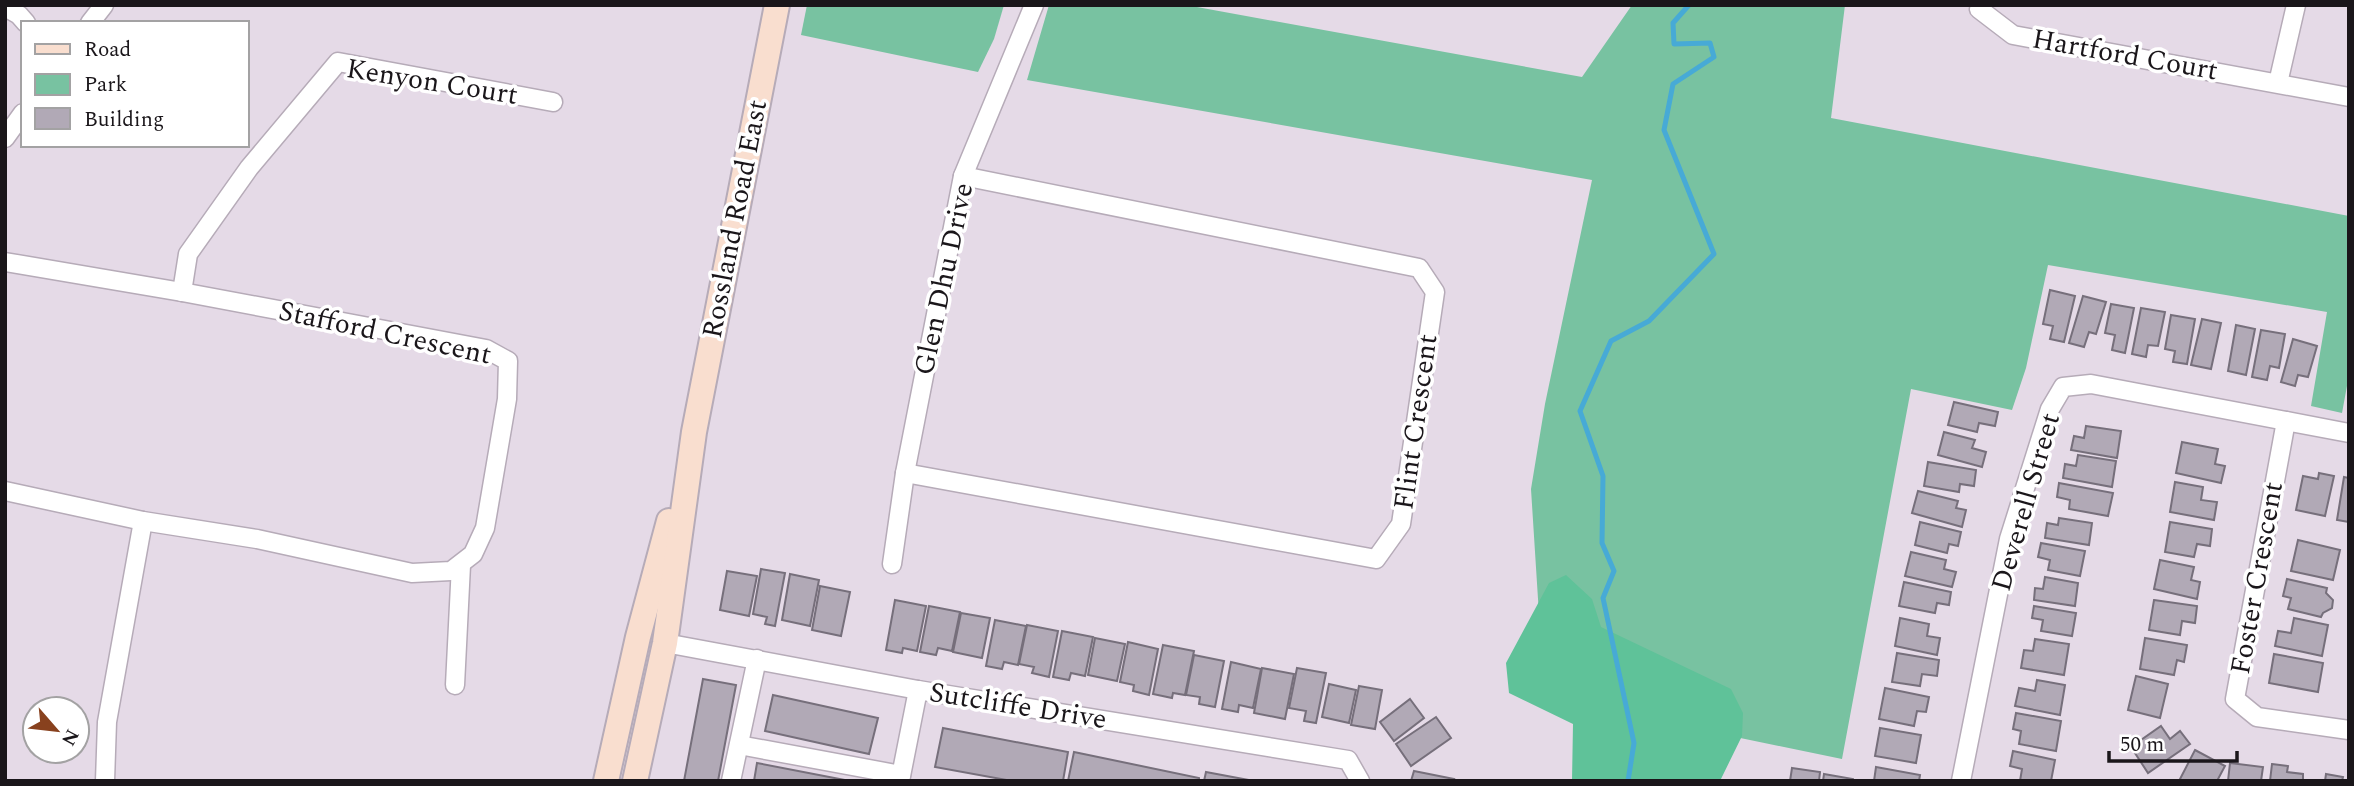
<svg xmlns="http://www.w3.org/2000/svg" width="2354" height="786" font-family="Spectral,serif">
	<rect width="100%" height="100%" fill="#e5dae7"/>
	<g fill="#78c2a1">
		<polygon points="807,5 1004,5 994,39 978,72 801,35"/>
		<polygon points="1049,5 1186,5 1582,77 1632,5 1845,5 1831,118 2349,216 2349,375 2342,413 2311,406 2327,312 2048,265 2026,368 2012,410 1911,389 1842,759 1596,708 1544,693 1531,489 1545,404 1592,180 1027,80"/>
	</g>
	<polygon fill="#5fc299" points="1566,575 1592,599 1601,627 1731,689 1743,713 1742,736 1720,781 1572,781 1573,724 1509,693 1506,663 1549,583"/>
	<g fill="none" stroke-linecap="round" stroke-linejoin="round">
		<polyline stroke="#47aad6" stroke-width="5" points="1628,781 1634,743 1603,598 1614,571 1602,543 1603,476 1580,411 1611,341 1649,321 1714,254 1664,130 1673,84 1714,57 1710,43 1674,44 1673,23 1689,5"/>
	</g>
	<g fill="#b1a9b6" stroke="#766f7b" stroke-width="2">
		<polygon points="2050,290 2075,296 2064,342 2050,339 2053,326 2043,324"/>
		<polygon points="2083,296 2106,302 2096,334 2089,332 2084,347 2069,343"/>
		<polygon points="2111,304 2134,308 2125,353 2112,350 2115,335 2105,333"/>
		<polygon points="2141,308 2165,312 2158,346 2148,345 2146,357 2132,354"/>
		<polygon points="2171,315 2195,319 2187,364 2173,362 2175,351 2165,349"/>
		<polygon points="2202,319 2221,323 2211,369 2191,365"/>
		<polygon points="2236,325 2255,329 2246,375 2228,371"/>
		<polygon points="2261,330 2285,334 2279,368 2270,366 2267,380 2252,377"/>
		<polygon points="2293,339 2317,346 2308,377 2298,375 2295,386 2281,382"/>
		<polygon points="1954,402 1998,412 1995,426 1979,423 1977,432 1948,425"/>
		<polygon points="2086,426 2121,431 2117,458 2071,450 2074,436 2084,438"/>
		<polygon points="1944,432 1975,440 1972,448 1986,452 1982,467 1938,455"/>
		<polygon points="2182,442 2218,449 2215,464 2225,466 2221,483 2176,473"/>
		<polygon points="2078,455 2116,461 2112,487 2063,478 2065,464 2076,466"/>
		<polygon points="1928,462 1976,470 1974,486 1960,484 1959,492 1924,486"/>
		<polygon points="2319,473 2334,476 2325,516 2296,510 2303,476 2318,479"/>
		<polygon points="2344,477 2349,478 2349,522 2337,520"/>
		<polygon points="2175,482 2203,487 2201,500 2217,502 2214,520 2170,512"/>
		<polygon points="2059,483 2113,493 2108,516 2069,509 2070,500 2057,497"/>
		<polygon points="1918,491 1958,501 1956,508 1966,510 1962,527 1912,513"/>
		<polygon points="2059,518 2092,523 2089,545 2045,538 2047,523 2058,525"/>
		<polygon points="1920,522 1961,532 1958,546 1949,544 1947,553 1915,545"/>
		<polygon points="2170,522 2212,529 2210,546 2197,544 2194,557 2165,552"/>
		<polygon points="2298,540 2340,550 2333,580 2291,571"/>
		<polygon points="2041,543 2085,551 2080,576 2048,570 2050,560 2038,557"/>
		<polygon points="1911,552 1946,560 1944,569 1956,572 1952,587 1905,576"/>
		<polygon points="2160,560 2194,567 2191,580 2200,582 2197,599 2154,589"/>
		<polygon points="761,569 785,573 775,626 765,624 767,617 753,614"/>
		<polygon points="727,571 757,576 749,616 720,610"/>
		<polygon points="790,574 819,580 810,626 782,620"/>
		<polygon points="2045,577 2078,583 2075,606 2034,600 2035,588 2043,589"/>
		<polygon points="2287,579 2327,588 2326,593 2333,600 2332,608 2323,613 2321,617 2288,609 2291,598 2283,596"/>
		<polygon points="1904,582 1951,592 1949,605 1937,603 1935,613 1899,606"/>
		<polygon points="820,586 850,592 841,636 812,630"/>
		<polygon points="895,600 926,606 917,651 903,648 902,653 886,650"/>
		<polygon points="2154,600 2197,606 2195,623 2182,621 2180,635 2149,630"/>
		<polygon points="929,606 960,612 952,651 938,648 936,655 920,652"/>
		<polygon points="2034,606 2076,613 2072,636 2041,631 2043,620 2032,618"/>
		<polygon points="961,613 990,618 982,658 953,652"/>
		<polygon points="1900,618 1929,624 1927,636 1940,638 1937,655 1895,646"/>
		<polygon points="2294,618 2328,625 2322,656 2275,646 2278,631 2291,633"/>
		<polygon points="995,620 1026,626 1018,665 1004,662 1002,669 986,666"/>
		<polygon points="1027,625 1058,631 1049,677 1032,673 1034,667 1019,664"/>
		<polygon points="1062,631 1093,637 1085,676 1071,673 1069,680 1053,677"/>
		<polygon points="1095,638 1125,644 1117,681 1088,675"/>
		<polygon points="2145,638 2187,645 2184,662 2177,660 2174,675 2140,669"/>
		<polygon points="2035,639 2069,644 2064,675 2021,668 2024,650 2033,651"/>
		<polygon points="1128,642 1158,649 1149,695 1133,691 1134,685 1120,682"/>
		<polygon points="1163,645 1194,651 1185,695 1173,693 1172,698 1153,694"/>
		<polygon points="1897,653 1939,660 1937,676 1922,674 1920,686 1892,682"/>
		<polygon points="2274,654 2323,663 2318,692 2269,683"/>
		<polygon points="1194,655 1224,661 1215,707 1199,704 1200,697 1186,695"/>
		<polygon points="1231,662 1261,669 1253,708 1239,705 1238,712 1222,709"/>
		<polygon points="1262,668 1294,674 1285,719 1254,713"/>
		<polygon points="1297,668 1326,673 1316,723 1304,721 1306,711 1289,708"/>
		<polygon points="2136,676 2168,684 2160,718 2128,710"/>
		<polygon points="703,679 736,685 718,781 684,781"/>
		<polygon points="2037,680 2065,685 2060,715 2015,706 2019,688 2035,691"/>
		<polygon points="1329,684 1356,690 1349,723 1322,717"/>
		<polygon points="1359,686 1382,690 1375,729 1351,725"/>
		<polygon points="1885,688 1929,697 1926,712 1917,711 1914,726 1879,719"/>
		<polygon points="773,695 878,718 869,754 765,731"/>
		<polygon points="1410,699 1424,718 1394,741 1380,722"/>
		<polygon points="2016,713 2061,721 2056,751 2019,744 2021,731 2013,729"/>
		<polygon points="1436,717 1451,738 1411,766 1396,744"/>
		<polygon points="2161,726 2170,739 2180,731 2190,744 2148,773 2131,747"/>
		<polygon points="943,728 1068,752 1063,781 1012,781 935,767"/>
		<polygon points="1880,728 1921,735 1916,763 1875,756"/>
		<polygon points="2195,750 2225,766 2217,781 2179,781"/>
		<polygon points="2013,751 2055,760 2051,781 2020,781 2022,769 2010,766"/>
		<polygon points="1074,752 1199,778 1199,781 1068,781"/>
		<polygon points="757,763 850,781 754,781"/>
		<polygon points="2230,763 2263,767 2261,781 2228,781"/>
		<polygon points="2272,764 2288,766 2287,772 2303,774 2303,781 2270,781"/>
		<polygon points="1876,767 1920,775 1919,781 1874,781"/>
		<polygon points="1792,768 1820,772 1819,781 1790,781"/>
		<polygon points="1414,771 1454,779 1453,781 1411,781"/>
		<polygon points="1206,772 1254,781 1204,781"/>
		<polygon points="1824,774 1853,779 1853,781 1823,781"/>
		<polygon points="2326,774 2343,777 2342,781 2325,781"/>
	</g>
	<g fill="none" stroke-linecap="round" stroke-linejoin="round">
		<g stroke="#b6abb8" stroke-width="21">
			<g id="street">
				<polyline points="5,7 19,15 26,23"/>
				<polyline points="1979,9 2013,35 2349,97"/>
				<polyline points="90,23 104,5"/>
				<polyline points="2278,83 2296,5"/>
				<polyline points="5,138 23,113"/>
				<polyline points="5,262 182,292 486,349 508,361 507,399 485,528 473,554 451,571 412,573 257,539 143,521 5,491"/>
				<polyline points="182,292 188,254 249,168 338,62 553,102"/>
				<polyline points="2286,421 2235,699 2257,717 2349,730"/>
				<polyline points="905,473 1376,559 1401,524 1435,292 1419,268 963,176"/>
				<polyline points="892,564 905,473 963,176 1034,5"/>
				<polyline points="665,643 918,690 1348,760 1360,781"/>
				<polyline points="455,685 461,565"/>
				<polyline points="739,745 901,775"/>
				<polyline points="105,781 107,722 143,521"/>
				<polyline points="731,781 757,659"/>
				<polyline points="900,781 918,690"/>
				<polyline points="1961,781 2009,539 2050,409 2063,387 2091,384 2349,433"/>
			</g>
		</g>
		<g stroke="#b6abb8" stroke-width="28">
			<g id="secondary">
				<polyline points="606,781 638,637 669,521"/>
				<polyline points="635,781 665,643 694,432 777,5"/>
			</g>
		</g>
		<use href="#street" stroke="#fff" stroke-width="18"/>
		<use href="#secondary" stroke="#f9decf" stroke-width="24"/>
	</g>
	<g text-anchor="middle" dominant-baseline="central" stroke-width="7" stroke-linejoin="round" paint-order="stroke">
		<g font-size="28" fill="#1a161a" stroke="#fff">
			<text transform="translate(2125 55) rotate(10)">Hartford Court</text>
			<text transform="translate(432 82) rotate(9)">Kenyon Court</text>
			<text transform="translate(735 219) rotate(-79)">Rossland Road East</text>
			<text transform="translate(944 279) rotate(-78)">Glen Dhu Drive</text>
			<text transform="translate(385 333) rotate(12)">Stafford Crescent</text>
			<text transform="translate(1416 422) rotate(-82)">Flint Crescent</text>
			<text transform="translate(2026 502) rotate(-74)">Deverell Street</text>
			<text transform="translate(2257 578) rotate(-80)">Foster Crescent</text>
			<text transform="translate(1018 706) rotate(9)">Sutcliffe Drive</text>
		</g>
	</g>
	<rect width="2354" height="786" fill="none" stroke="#1a161a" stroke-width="14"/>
	<rect x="21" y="21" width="228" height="126" fill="#ffffff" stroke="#a3a2a3" stroke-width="2"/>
	<rect x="35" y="44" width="35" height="10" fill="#f9decf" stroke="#a3a2a3" stroke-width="2"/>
	<text x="84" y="56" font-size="21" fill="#1a161a">Road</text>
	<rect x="35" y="74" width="35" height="21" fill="#78c2a1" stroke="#a3a2a3" stroke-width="2"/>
	<text x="84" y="91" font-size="21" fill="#1a161a">Park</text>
	<rect x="35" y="108" width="35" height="21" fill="#b1a9b6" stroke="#a3a2a3" stroke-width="2"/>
	<text x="84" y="126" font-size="21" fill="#1a161a">Building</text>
	<g transform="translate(56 730) rotate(118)"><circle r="33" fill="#ffffff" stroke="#a3a2a3" stroke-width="2"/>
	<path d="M0-5L12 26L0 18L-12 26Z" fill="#88411e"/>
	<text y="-10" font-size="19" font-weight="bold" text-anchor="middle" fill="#1a161a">N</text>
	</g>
	<path d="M2109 751v10h128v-10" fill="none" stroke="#1a161a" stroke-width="3.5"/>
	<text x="2120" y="751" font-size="21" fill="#1a161a" stroke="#ffffff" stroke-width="5" paint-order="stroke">50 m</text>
</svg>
